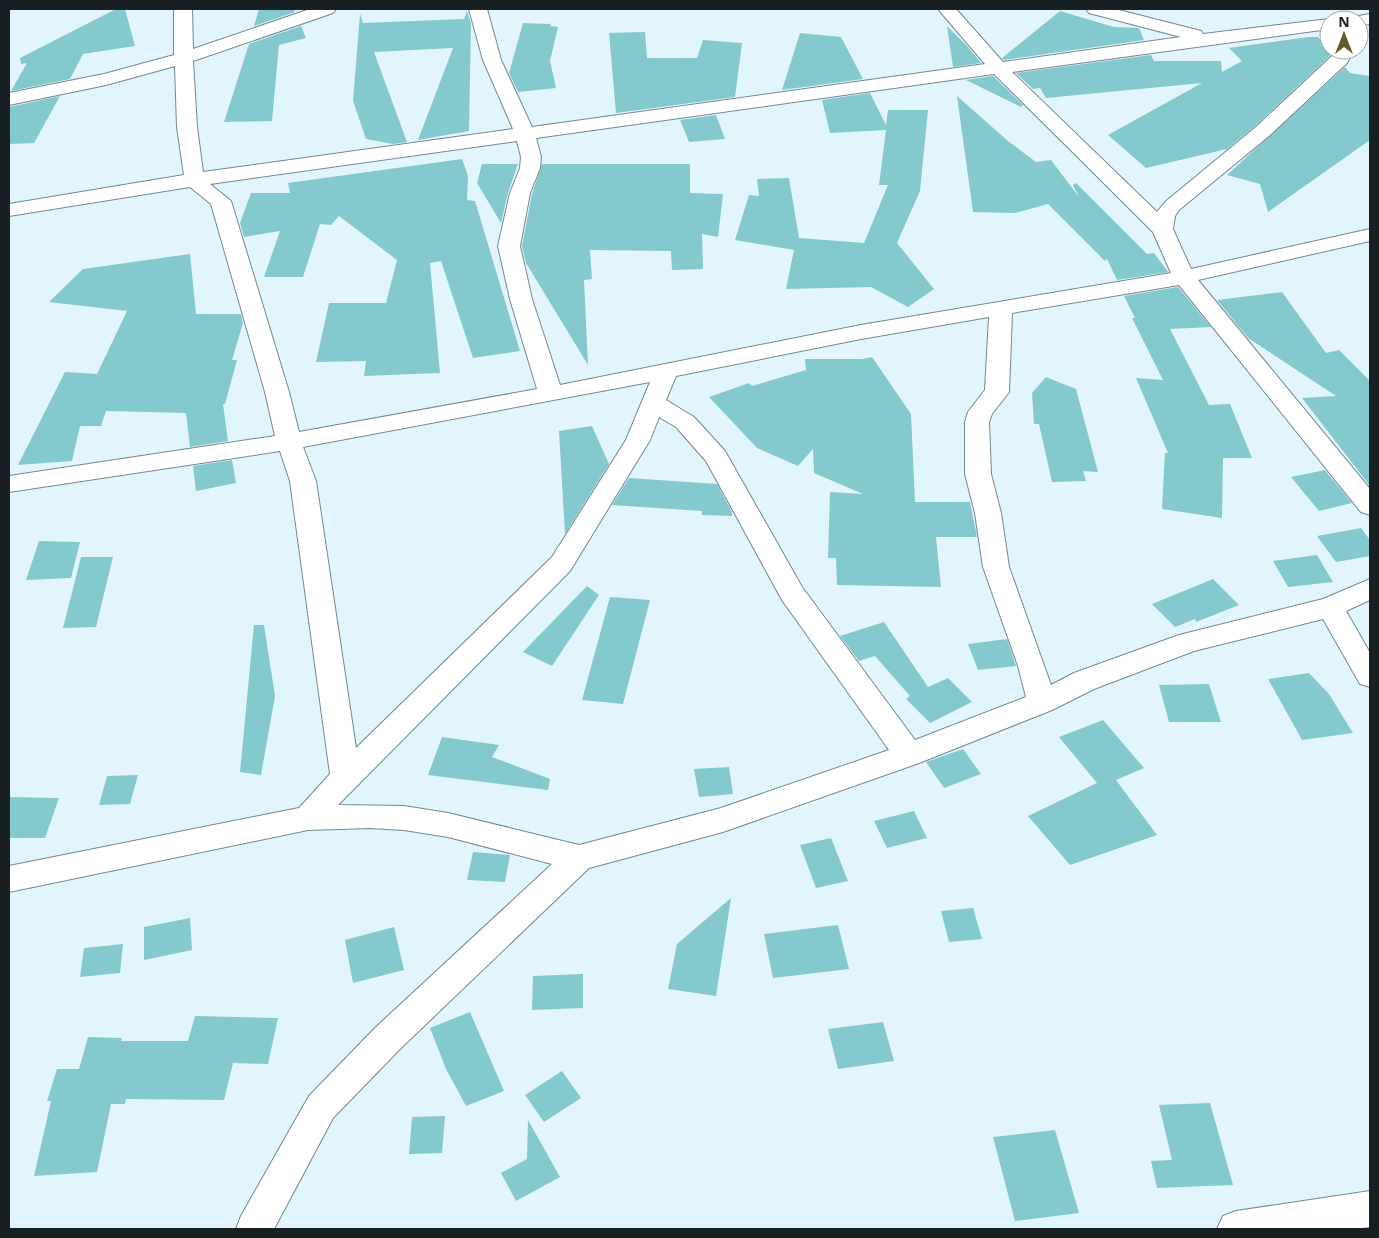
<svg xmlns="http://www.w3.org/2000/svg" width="1379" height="1238" font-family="'Noto Sans',sans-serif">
	<rect width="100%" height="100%" fill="#e2f5fd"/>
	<g fill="#84c9cd">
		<polygon points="116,9 125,9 135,46 83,54 70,79 11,91 27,63 21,64 20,58"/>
		<polygon points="259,9 293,9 295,12 254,26"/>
		<polygon points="467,11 471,23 469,131 418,140 453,48 374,52 407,142 393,144 366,139 353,101 360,14 363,23 464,19"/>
		<polygon points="1060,11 1114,27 1139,28 1144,40 1004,60 1002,58"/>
		<polygon points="523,23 551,24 550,26 558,27 550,61 556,88 518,92 509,73"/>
		<polygon points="301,26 306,38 279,45 272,121 224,122 249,44"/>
		<polygon points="947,26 967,46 981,63 953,67"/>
		<polygon points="645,32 647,58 697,58 703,40 742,43 735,97 616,113 609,33"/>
		<polygon points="800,33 841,37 863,79 782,90"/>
		<polygon points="1309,37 1318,37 1332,53 1331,55 1255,126 1227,149 1146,168 1108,135 1202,83 1046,98 1040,88 1033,89 1016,73 1151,55 1154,61 1221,61 1222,72 1242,61 1229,48"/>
		<polygon points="1345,67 1350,73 1370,76 1370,140 1268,212 1260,184 1227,175"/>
		<polygon points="993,76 1023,105 1021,107 966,80"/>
		<polygon points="870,93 886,125 888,110 928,110 920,191 897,243 934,289 908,307 871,287 786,289 794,250 735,240 749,195 759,196 757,179 789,178 799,238 864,243 888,185 879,185 886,130 830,133 822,100"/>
		<polygon points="60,96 34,143 9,144 9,107"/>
		<polygon points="957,96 1008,141 1036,162 1051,160 1079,197 1073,185 1076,183 1147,254 1154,253 1168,272 1117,280 1107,259 1105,261 1048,204 1015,213 973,212"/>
		<polygon points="716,115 725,139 689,142 680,120"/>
		<polygon points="462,159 468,176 467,200 475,201 520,351 473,358 441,261 430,263 440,373 364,376 366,361 316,362 329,303 386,303 397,260 339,216 331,225 320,224 303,277 264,277 280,231 244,237 240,223 251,193 290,193 288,183"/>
		<polygon points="482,164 518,164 508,193 501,223 477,183"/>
		<polygon points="542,164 690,164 690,193 723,194 718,237 702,234 703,269 672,270 671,251 590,250 592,279 584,280 588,365 526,263 522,246 532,194"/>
		<polygon points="190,254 196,314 241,314 243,323 232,360 237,360 225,404 223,404 228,441 190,447 186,413 106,411 101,426 80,426 72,461 18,465 65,372 97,374 127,311 49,302 83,269"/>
		<polygon points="1178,287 1211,327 1170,329 1209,405 1230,404 1252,458 1223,458 1222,518 1162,509 1165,453 1168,453 1136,378 1163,380 1132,318 1135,318 1124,296"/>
		<polygon points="1282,292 1326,353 1339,350 1370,381 1370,486 1302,398 1336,396 1248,338 1217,300"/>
		<polygon points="872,357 911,414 915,502 970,502 977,537 936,537 941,587 837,585 836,558 828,558 830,492 863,494 814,473 813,449 798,466 757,448 709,397 749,383 752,386 806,370 805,359 862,359"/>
		<polygon points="1046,377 1076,389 1098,472 1083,471 1086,481 1052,482 1039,424 1034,424 1032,393"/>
		<polygon points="592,426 609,464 565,534 559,431"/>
		<polygon points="232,460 236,483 196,491 193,466"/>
		<polygon points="1325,470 1352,503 1319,511 1291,477"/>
		<polygon points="629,478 717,484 732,512 732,516 702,515 702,511 612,505"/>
		<polygon points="1361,528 1370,540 1370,556 1336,562 1317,536"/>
		<polygon points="39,541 80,542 71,578 26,580"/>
		<polygon points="1317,555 1333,582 1288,587 1273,561"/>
		<polygon points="81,557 113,557 96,627 63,628"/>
		<polygon points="1213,579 1239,605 1196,622 1195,619 1175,627 1152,604"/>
		<polygon points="587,586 599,595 552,666 523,652"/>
		<polygon points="610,597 650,600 623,704 582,700"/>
		<polygon points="884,622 928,687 948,678 972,702 930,723 906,699 910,696 875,656 859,661 840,636"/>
		<polygon points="254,625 264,625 275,696 261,775 240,772"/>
		<polygon points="1007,639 1016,666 978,670 968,644"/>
		<polygon points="1309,673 1329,694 1353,733 1302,740 1268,679"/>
		<polygon points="1209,684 1221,722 1169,722 1159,685"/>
		<polygon points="1103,720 1144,768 1116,780 1157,835 1070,865 1028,816 1097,783 1059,737"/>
		<polygon points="442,737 499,745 492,757 550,779 548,790 428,775"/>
		<polygon points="963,749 981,774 944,788 926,762"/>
		<polygon points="729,767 733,794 699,797 694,769"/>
		<polygon points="138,775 130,804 99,805 107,776"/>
		<polygon points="9,797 59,798 45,838 9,838"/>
		<polygon points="914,811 927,838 887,848 874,821"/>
		<polygon points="831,838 848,881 816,888 800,845"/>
		<polygon points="473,852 510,855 505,882 467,880"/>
		<polygon points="731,898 716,996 668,989 677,944"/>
		<polygon points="973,908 982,939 949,942 941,911"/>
		<polygon points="190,918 192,950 144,960 144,927"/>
		<polygon points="838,925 849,969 773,978 764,934"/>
		<polygon points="394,927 404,970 353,983 345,940"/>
		<polygon points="123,944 120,973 80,977 84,948"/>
		<polygon points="583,974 583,1008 532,1010 533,976"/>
		<polygon points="470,1012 504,1091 466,1106 446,1069 430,1028"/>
		<polygon points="195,1016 278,1018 268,1064 233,1063 224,1100 126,1099 125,1104 111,1104 97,1172 34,1176 51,1101 47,1101 57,1069 79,1069 88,1037 122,1038 121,1041 188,1041"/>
		<polygon points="883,1022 894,1061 838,1069 828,1029"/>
		<polygon points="562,1071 581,1098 544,1122 525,1095"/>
		<polygon points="1210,1103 1233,1185 1157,1188 1151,1161 1172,1160 1159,1105"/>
		<polygon points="445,1116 442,1153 409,1154 412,1117"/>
		<polygon points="528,1120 560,1177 516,1201 501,1173 527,1159"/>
		<polygon points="1055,1130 1079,1213 1015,1221 993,1137"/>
	</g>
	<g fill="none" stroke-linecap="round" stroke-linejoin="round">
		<g stroke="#738891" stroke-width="2">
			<g id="street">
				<path d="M174 9H192L193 49 310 9H336L333 13 193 61 197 127 203 172 513 129 483 60 469 9H487L501 60 532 127 985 64 938 9H956L1003 62 1181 37 1089 13 1086 9H1115L1201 31 1203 34 1329 19 1335 20H1329V29L1012 72 1157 212 1165 202 1256 127 1332 56 1336 50H1354L1347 63 1270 135 1179 210 1175 216 1173 229 1191 269 1370 229V241L1198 280 1370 489V515L1361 512 1179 285 1012 313 1009 392 992 414 989 422 991 474 1001 513 1009 567 1051 685 1074 673 1179 635 1323 599 1370 579V600L1346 611 1370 653V687L1360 684 1323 619 1194 651 1094 689 1052 710 919 763 723 832 589 868 400 1049 333 1118 274 1229H236L241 1216 309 1096 376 1027 552 864 448 837 404 830 370 828 308 830 9 892V866L299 808 330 774 290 481 280 451 9 492V476L275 436 265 392 211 204 190 187 9 216V204L184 175 177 127 175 66 106 85 9 105V93L104 74 174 55ZM994 74 1153 232 1171 273 861 325 560 385 532 299 520 246 530 193 540 168 541 157 536 138ZM517 141 521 157 520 168 510 193 498 246 510 299 537 389 299 432 289 392 231 201 210 184ZM989 317 985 390 968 412 965 422V474L975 513 983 567 1018 666 1026 697 915 740 802 587 725 451 694 417 666 400 676 376 861 339ZM650 382 626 440 552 557 356 748 316 481 303 447ZM659 417 676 427 706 461 782 600 889 750 721 808 579 845 448 813 404 806 338 805 570 571 650 440Z"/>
				<polygon points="1370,14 1370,24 1359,26 1359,20 1351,20 1353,17"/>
				<polygon points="1370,1191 1370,1227 1354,1229 1217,1229 1223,1216 1236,1211"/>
			</g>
		</g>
		<use href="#street" fill="#fff" fill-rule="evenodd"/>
	</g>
	<rect width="1379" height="1238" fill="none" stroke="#182024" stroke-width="20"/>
	<g transform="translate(1344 35)"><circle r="24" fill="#ffffff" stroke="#a3a6a7"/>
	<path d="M0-4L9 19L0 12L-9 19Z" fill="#635b27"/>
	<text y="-8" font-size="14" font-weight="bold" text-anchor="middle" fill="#182024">N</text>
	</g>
</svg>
